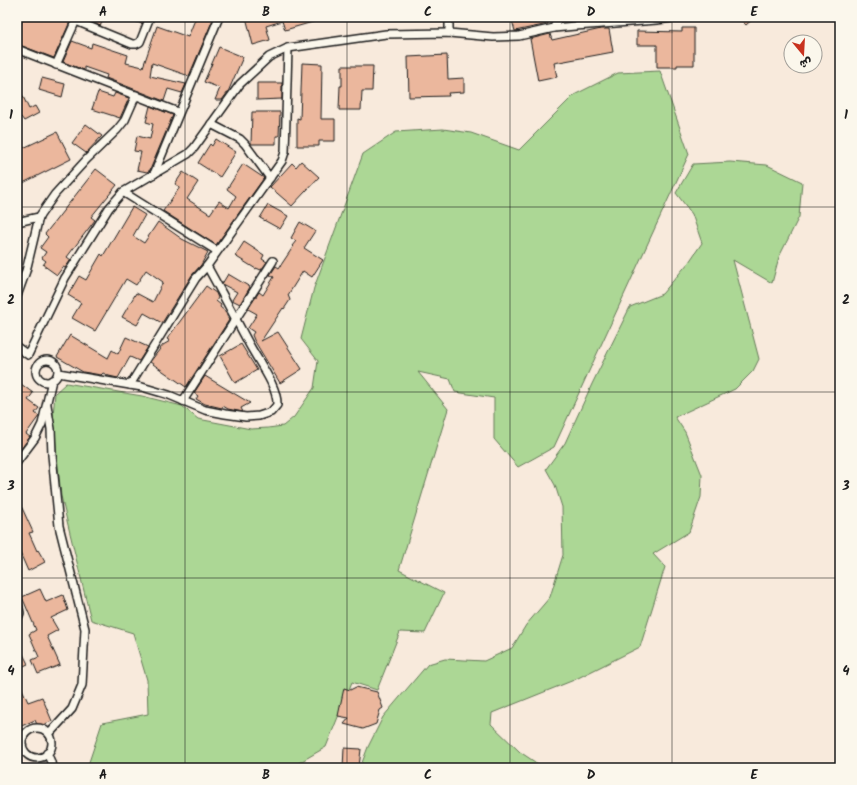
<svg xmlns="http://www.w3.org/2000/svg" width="857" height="785" font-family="Kalam,'Playpen Sans Arabic',sans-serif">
	<rect width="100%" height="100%" fill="#f8eadc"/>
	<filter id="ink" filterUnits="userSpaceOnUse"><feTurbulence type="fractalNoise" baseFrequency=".025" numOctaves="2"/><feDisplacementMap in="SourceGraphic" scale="8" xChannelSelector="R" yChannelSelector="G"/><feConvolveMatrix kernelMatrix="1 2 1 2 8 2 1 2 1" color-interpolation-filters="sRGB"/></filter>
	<g filter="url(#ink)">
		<g fill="#acd795" stroke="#647a58">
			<polygon points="660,71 689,154 554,447 518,467 494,439 494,398 455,392 450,379 418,372 448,409 399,570 444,593 425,633 400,632 377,690 352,682 326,747 290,768 87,768 102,723 148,714 147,680 133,633 91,620 61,496 53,416 55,393 66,383 142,396 182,406 198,419 251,429 268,428 283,426 294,417 314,388 318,361 301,339 314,288 363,154 396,132 443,129 471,133 519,150 574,95 618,73"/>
			<polygon points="730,162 767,165 802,182 799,217 779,257 772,283 733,260 759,359 753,371 735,389 675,417 685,432 702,475 701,497 689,532 653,554 665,567 640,647 574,680 492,713 491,724 520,752 544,768 360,768 368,747 383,717 428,664 445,659 484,661 512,648 526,625 550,597 563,555 562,507 555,485 546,469 565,443 592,384 630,307 662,294 689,262 702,243 692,214 676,193 693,164"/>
		</g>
		<g fill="#ebb79d" stroke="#1c1c1c">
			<polygon points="23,17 72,17 54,58 17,44 17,26 20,27"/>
			<polygon points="83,17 105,17 100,26"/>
			<polygon points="125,17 145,17 142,24"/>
			<polygon points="196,17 214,17 189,76 152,63 150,76 186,84 182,93 168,89 164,101 106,78 107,75 84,67 84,70 63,62 72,41 91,48 92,43 128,55 126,63 143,67 157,26 188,37"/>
			<polygon points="246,17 323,17 323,19 285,30 282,21 266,26 270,40 253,45"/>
			<polygon points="511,17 546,17 548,24 515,31"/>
			<polygon points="738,17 755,17 746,25"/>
			<polygon points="682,28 694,28 694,65 677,65 677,67 657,67 657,45 637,45 637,31 682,32"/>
			<polygon points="601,29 609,29 613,52 554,63 557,77 538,81 530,39 550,34 552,40"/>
			<polygon points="219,47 243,57 228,92 222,100 215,100 220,88 204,82"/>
			<polygon points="447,55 448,79 464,78 464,92 448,93 449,96 409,97 408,57"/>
			<polygon points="302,63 322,64 321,119 335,119 335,141 319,141 319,146 297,146 297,118 300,119"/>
			<polygon points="342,66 373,66 372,91 362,91 361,110 339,110 340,86 342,86"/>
			<polygon points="42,78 65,84 62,97 39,90"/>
			<polygon points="257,83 282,83 282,99 257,100"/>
			<polygon points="17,84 29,109 35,106 39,113 24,121 21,117 17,119"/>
			<polygon points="98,92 113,97 115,93 129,98 120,118 92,109"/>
			<polygon points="150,106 173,115 150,170 147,172 137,170 141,152 134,151 137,136 150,139 153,124 146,122"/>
			<polygon points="252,112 280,112 279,136 276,136 276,144 251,144"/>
			<polygon points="86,124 102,136 86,153 72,143"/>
			<polygon points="57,132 71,159 17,186 17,151"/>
			<polygon points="216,139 236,152 220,177 198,163 210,144 212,146"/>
			<polygon points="301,161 319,177 292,206 270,187 292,163 296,167"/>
			<polygon points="243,164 264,178 216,245 163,211 180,187 175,184 183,172 198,182 187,199 210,214 219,201 229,208 236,196 227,189"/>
			<polygon points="96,169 117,185 91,217 95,220 67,257 71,260 65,268 63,267 57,275 43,265 46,261 42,258 46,252 40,248 48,237 45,234"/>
			<polygon points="268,205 288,216 280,229 260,218"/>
			<polygon points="132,207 145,215 133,236 144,243 158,222 182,239 208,252 201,265 192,275 162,323 144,313 137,325 122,317 136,293 153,302 163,282 146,270 136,285 126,279 95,331 72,318 81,303 68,295 79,276 86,280 101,254 103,256"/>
			<polygon points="300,222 315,231 304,248 323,260 312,277 303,271 288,295 290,300 284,309 283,308 261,341 278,332 302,369 280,383 254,340 252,335 254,332 248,328 257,314 248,309 259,292 263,295 274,277 270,275 276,266 279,268 293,247 292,246 296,241 291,238"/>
			<polygon points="244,242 264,255 262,259 267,262 261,270 256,268 256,269 235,256"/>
			<polygon points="17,266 22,268 17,281"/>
			<polygon points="228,274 250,287 240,304 232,300 237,292 222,284"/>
			<polygon points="206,286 216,293 218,298 216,301 221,305 220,307 226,312 229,320 186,387 150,362 163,345 170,341 167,339"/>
			<polygon points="70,335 108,358 112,350 118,354 126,337 148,347 139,361 130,357 118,378 109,376 103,373 101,375 83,372 57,357"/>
			<polygon points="241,344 257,370 235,383 220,356"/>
			<polygon points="205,376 250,403 241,408 243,412 228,409 223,406 222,408 205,404 196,399 198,396 194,393"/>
			<polygon points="21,384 33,393 28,400 39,408 35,413 39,416 26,434 30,437 17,454 17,420 22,414 17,410 17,390"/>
			<polygon points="17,497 33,532 29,533 37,551 38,550 45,562 28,571 17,546"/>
			<polygon points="40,589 46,602 63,595 68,610 51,618 58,630 47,636 60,665 38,674 32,660 39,657 29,634 36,630 22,597"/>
			<polygon points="17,642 28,664 17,669"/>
			<polygon points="17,678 28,702 42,697 52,721 38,727 35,720 17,728"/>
			<polygon points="356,687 377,692 383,708 380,710 376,724 363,729 344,724 349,718 338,716 344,688 350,690"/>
			<polygon points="344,748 361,749 359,767 343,768"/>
		</g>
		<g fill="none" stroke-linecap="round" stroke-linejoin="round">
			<g stroke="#1c1c1c" stroke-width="10">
				<g id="street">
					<polyline points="449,17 449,33"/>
					<polyline points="76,21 132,44 136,44 140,42 150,17"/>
					<polyline points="554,28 558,17"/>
					<polyline points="17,49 178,112"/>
					<polyline points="56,65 77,18"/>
					<polyline points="211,124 240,139 245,144 270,178"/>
					<polyline points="154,174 219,17"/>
					<polyline points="123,192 217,251"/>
					<polyline points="17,222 39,217 55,194 87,159 117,130 125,120 136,95"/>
					<polyline points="17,296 26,271 39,217"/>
					<polyline points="17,347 28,355 65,278 109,208 123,192 188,154 194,148 240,84 269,57 288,48 386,34 449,33 493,37 519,36 554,28 575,26 657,20 680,17"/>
					<circle cx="47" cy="371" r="11"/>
					<path d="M58 373 142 387 169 395 205 410 225 414 246 417 259 416 271 412 277 405C278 386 257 360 248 342 234 316 221 291 207 266"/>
					<polyline points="130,385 196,278 207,266 282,161 285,152 288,48"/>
					<polyline points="183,401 273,261"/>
					<polyline points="47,405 51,429 52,455 59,526 85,629 82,685 72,709 49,734"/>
					<polyline points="17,462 35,438 42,424 52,380"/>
					<polyline points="17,599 20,613 17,620"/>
					<circle cx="37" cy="743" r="15"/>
					<polyline points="47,753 51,762 52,768"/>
				</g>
			</g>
			<use href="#street" stroke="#fbf7ec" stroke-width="7"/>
		</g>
	</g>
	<path fill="none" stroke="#1c1c1c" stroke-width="1" stroke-opacity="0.55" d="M185 17V768M347 17V768M510 17V768M672 17V768M17 207H840M17 392H840M17 578H840"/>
	<rect width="857" height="785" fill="none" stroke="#fbf7ec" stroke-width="44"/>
	<g transform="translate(803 54) rotate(162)"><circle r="19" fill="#fbf7ec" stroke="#a29f99"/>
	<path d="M0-3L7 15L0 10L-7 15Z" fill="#c8321e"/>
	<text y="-6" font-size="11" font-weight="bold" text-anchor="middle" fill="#1c1c1c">ش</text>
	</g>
	<rect x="22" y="22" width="813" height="741" fill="none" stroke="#1c1c1c" stroke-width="1.5"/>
	<g font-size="13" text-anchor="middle" font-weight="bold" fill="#1c1c1c">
		<text x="103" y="16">A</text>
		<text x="266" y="16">B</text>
		<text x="428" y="16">C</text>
		<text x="591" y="16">D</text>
		<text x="754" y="16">E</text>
		<text x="11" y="119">1</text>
		<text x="846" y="119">1</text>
		<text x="11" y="304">2</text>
		<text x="846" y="304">2</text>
		<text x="11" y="490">3</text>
		<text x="846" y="490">3</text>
		<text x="11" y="675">4</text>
		<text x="846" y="675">4</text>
		<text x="103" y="779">A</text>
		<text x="266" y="779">B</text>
		<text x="428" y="779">C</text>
		<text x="591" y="779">D</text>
		<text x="754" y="779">E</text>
	</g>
</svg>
